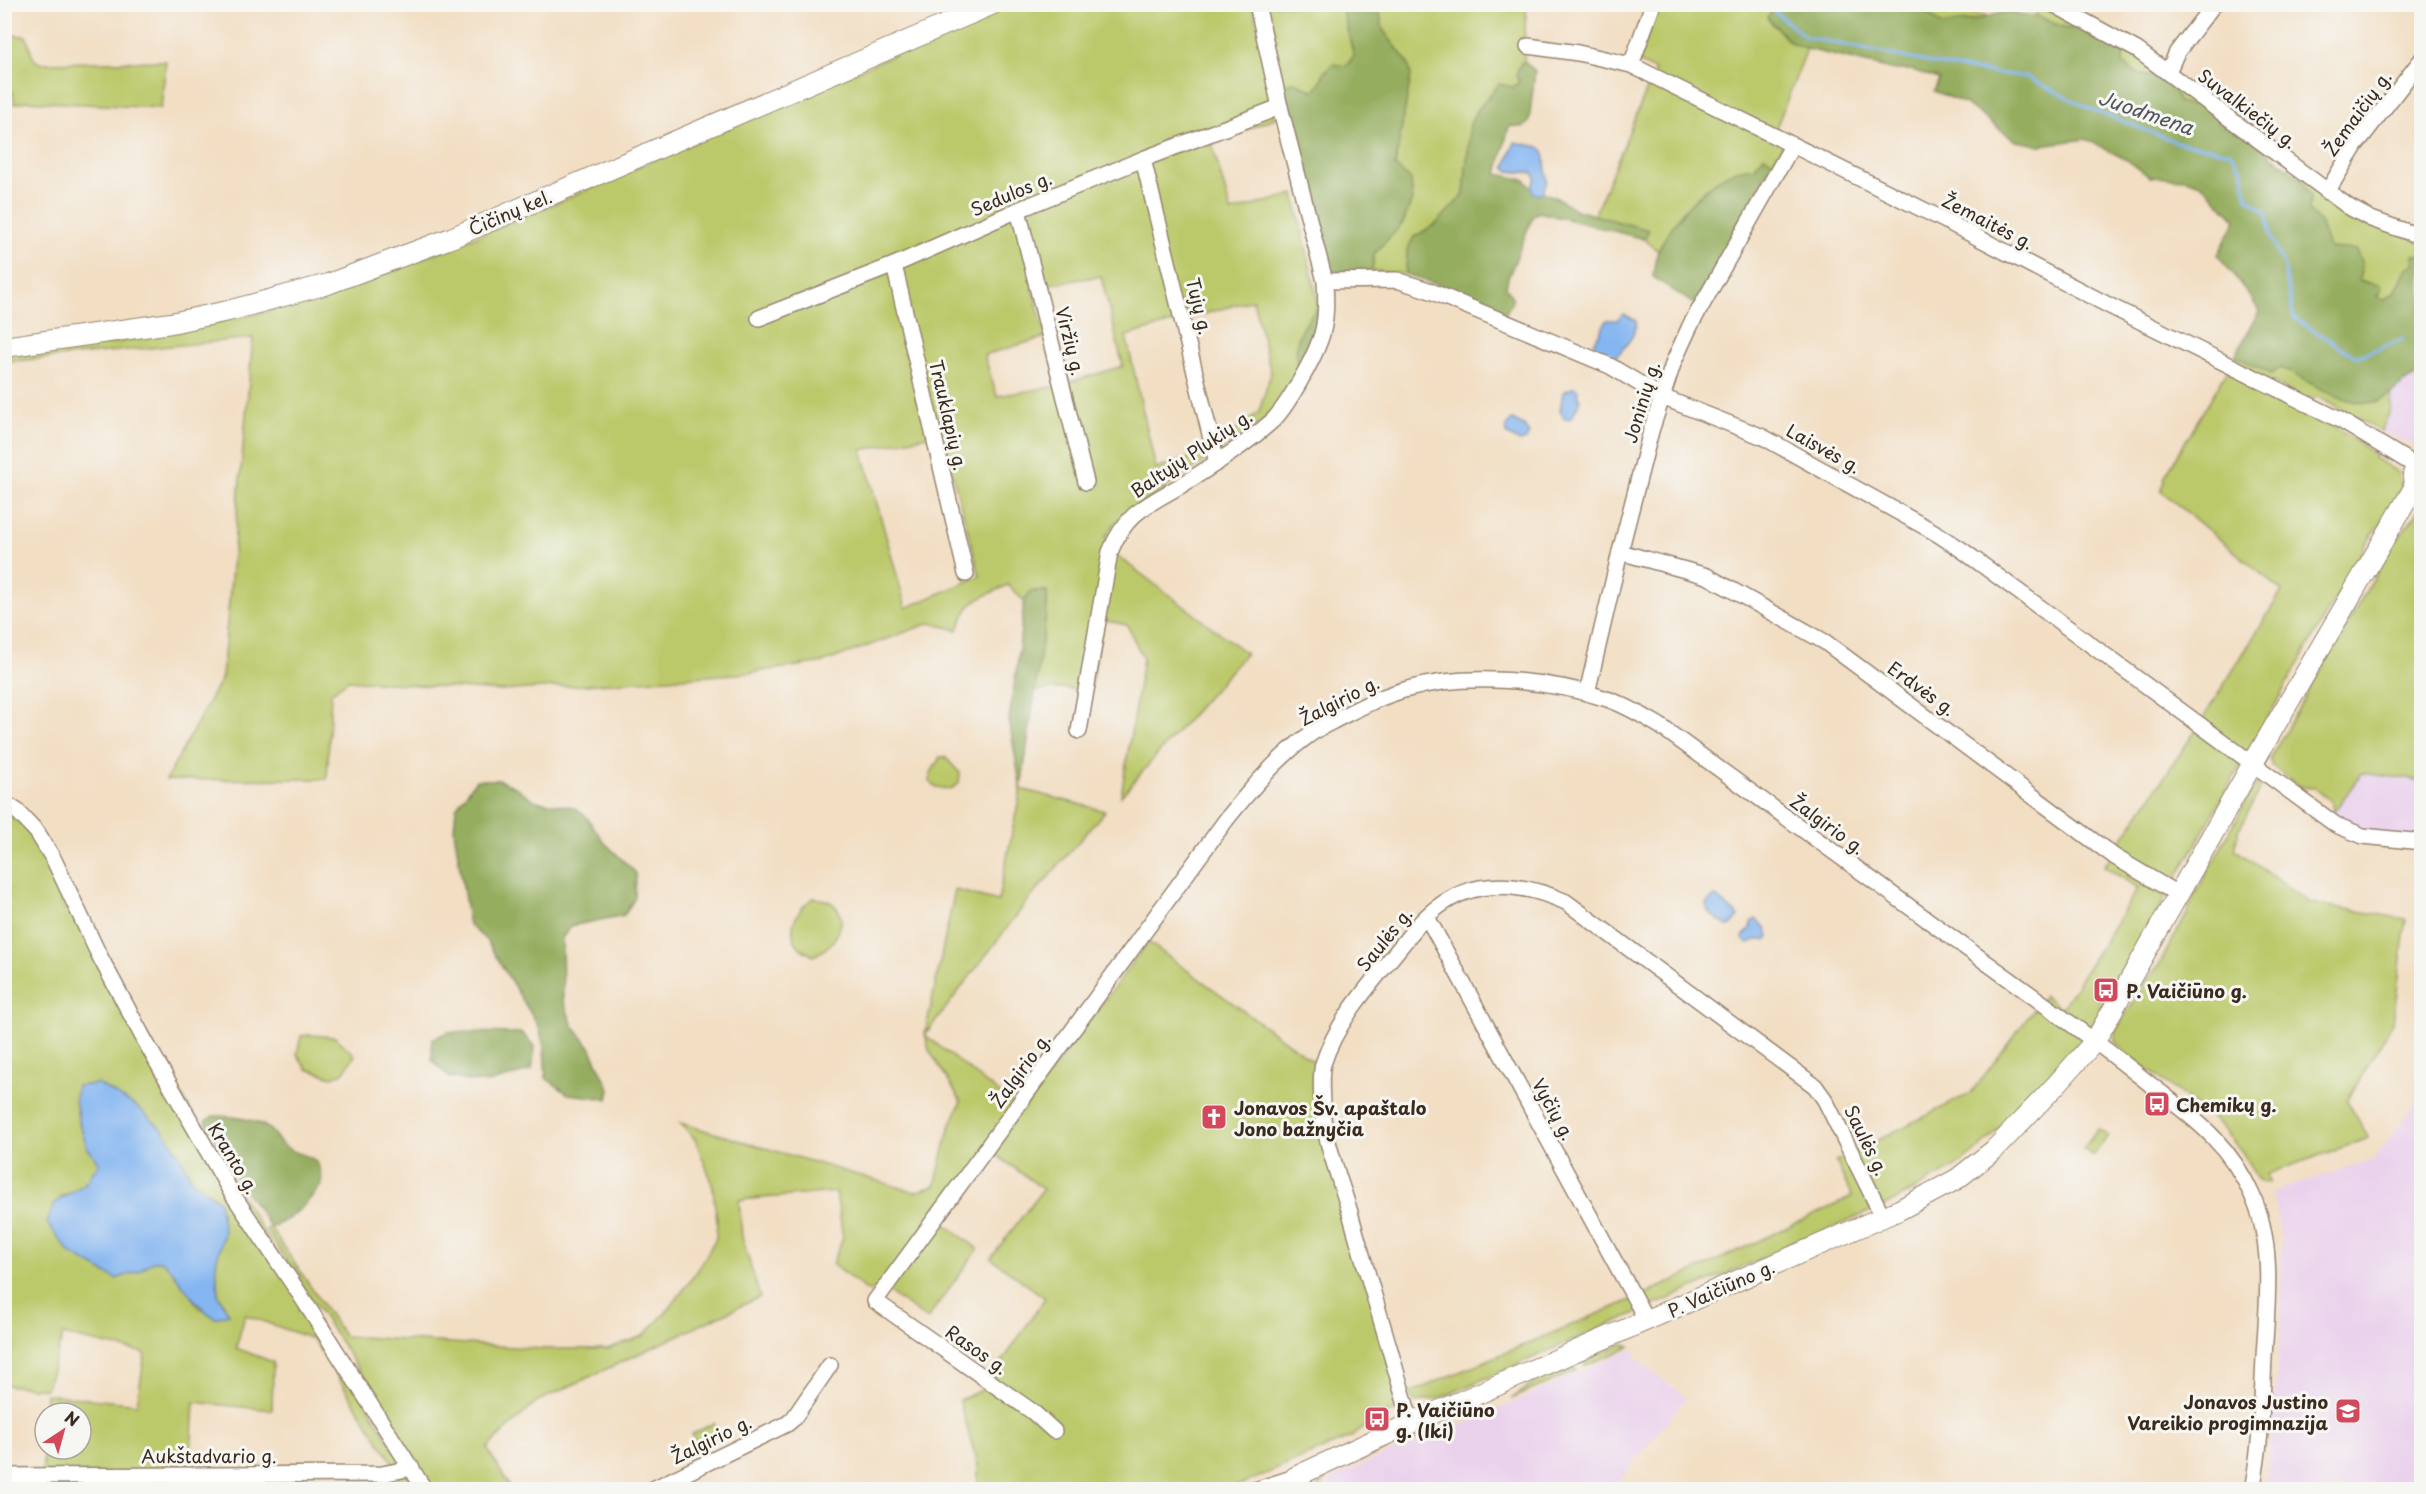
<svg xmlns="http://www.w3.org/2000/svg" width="2426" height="1494" font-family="'Playpen Sans',sans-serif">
	<rect width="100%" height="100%" fill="#f6f6f2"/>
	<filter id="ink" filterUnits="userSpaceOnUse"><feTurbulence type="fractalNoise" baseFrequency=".0167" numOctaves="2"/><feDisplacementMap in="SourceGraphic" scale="12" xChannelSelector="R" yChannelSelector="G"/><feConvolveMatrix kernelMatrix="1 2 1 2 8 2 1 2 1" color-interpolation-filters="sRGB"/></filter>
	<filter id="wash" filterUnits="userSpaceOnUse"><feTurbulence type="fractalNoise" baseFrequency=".008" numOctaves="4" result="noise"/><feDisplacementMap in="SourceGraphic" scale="24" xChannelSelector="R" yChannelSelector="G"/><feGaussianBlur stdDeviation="1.35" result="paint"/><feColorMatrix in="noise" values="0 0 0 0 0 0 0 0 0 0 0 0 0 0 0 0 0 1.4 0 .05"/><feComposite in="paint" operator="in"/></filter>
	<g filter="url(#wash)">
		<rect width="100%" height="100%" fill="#f2dec3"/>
		<g fill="#ead1ec">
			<polygon points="2416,375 2421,375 2421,448 2419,449 2381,431 2391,409 2391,394 2400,384"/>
			<polygon points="2362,773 2421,781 2421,850 2345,839 2333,813"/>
			<polygon points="2421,1095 2421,1489 2342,1489 2336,1485 2332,1489 2265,1489 2270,1452 2281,1322 2281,1240 2272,1192 2374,1160"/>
			<polygon points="1632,1349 1638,1360 1686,1398 1612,1489 1325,1489 1332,1478 1404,1446 1426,1441"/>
		</g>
		<g fill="#bcc96b" stroke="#7c7a44" stroke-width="1.5" fill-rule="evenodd">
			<path d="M1010 4 1253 5 1277 117 1212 144 1231 212 1294 194 1319 307 1298 372 1282 400 1262 422 1115 522 1105 538 1116 555 1246 653 1121 796 1143 658 1127 625 1103 620 1090 693 1066 688 1034 691 1047 608V591H1031L1024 601 1008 585C979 599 968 598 958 630L930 623 824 662 749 673 501 691 348 680 331 693 327 779 166 780 222 677 253 338 5 362 4 357 118 342 270 311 375 278 561 201ZM1101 276 1123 366 1057 386 997 396 984 355 1046 337 1032 287ZM1253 300 1271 373 1259 412 1206 453 1156 469 1126 336ZM941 433 980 576 906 608 862 450Z"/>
			<polygon points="1263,5 1341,5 1354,56 1346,66 1324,71 1319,86 1314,91 1294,82 1279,85"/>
			<polygon points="1378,5 1527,5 1523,50 1525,62 1521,63 1519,82 1513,87 1499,85 1475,113 1470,126 1464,194 1436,224 1414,237 1407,250 1406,274 1372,271 1374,254 1403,223 1412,198 1411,180 1395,166 1408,63 1383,30"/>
			<polygon points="1658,5 1780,5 1767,18 1790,42 1807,49 1776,128 1787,138 1773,162 1764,156 1754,168 1682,211 1658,251 1644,239 1648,230 1594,216 1655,70 1638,62"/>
			<polygon points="1918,5 1932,5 1990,17 1942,25"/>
			<polygon points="2040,5 2044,5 2079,25 2068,29 2036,16"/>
			<polygon points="4,35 26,36 33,58 39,63 166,61 161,108 26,101 14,104 13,93 6,92"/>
			<polygon points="2123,47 2203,103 2190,105 2178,102 2161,78 2140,75 2123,63"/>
			<path d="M2300 177 2421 243V255H2415V265L2407 268 2395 293 2384 300C2367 291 2339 264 2329 248 2320 234 2322 226 2309 211L2310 195Z"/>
			<polygon points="2235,356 2271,374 2280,368 2304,378 2376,402 2391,394 2391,409 2381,431 2318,397 2305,399 2232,361"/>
			<polygon points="2227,371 2338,429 2375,455 2374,458 2398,472 2402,489 2395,499 2397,501 2368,541 2133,955 2116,976 2100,1003 2100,1013 2078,1046 1983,1145 1957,1166 1894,1201 1440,1398 1418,1402 1413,1400 1409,1393 1643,1295 1852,1197 1836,1161 1971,1093 2044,996 2062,1008 2138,888 2104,866 2196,730 2282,591 2161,491 2165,476"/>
			<polygon points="2421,508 2421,781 2362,773 2333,813 2332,802 2315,788 2300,787 2271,765 2270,758 2394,543"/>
			<polygon points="940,757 945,757 960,773 959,783 950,790 933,786 929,781 931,773"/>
			<path d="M2261 782C2257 806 2233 826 2236 850L2310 903 2406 919 2393 1022 2347 1101 2369 1138 2267 1174 2269 1182 2263 1183 2257 1179 2243 1154 2224 1130 2209 1115 2123 1051 2115 1041V1032L2144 984 2159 965 2187 914 2193 898 2256 784Z"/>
			<polygon points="1021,789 1105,811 1026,903 925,1035 1022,1111 1148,942 1313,1061 1317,1066 1400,1404 1392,1414 1390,1412 1366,1424 1366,1426 1353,1436 1231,1489 976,1489 978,1488 978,1465 959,1400 984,1389 1045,1298 991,1258 1043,1189 991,1151 941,1221 978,1249 927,1319 881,1287 869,1292 832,1264 843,1238 836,1192 739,1200 742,1237 760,1297 536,1402 487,1448 511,1489 431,1489 355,1364 266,1230 270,1227 344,1336 544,1349 607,1349 643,1336 670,1308 698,1270 716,1238 717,1220 712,1182 695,1139 680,1123 915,1192 935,1186 949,1129 961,1101 929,1050 925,1034 955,890 998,901"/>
			<path d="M5 811 26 828 39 846 64 896 61 902 64 909 70 910 418 1489H401L395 1466 313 1339 245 1315 236 1348 273 1362 272 1410 194 1402 189 1489 107 1486 106 1490 5 1489V1483L42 1484 46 1394 137 1404 145 1353 63 1335 46 1389 5 1385ZM98 1084 180 1156 192 1181 219 1201 224 1232 216 1263 218 1295 229 1314 199 1308 184 1284 163 1261H153L139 1271 61 1197C80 1190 90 1181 99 1163 83 1142 72 1112 77 1086ZM45 1413H81V1449H45Z"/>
			<path d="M813 898C840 899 849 919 833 941 829 948 820 952 814 956 782 943 790 915 813 898Z"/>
			<polygon points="310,1035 335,1037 355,1055 343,1073 332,1077 307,1069 297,1054 301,1036"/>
			<polygon points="2098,1129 2108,1136 2093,1156 2083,1149"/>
			<polygon points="1622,1344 1630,1347 1584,1366 1585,1360"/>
			<polygon points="1572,1366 1577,1370 1511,1399 1537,1381"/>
			<polygon points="714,1423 720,1437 699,1448 692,1434"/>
			<polygon points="1422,1433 1425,1437 1404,1442 1329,1474 1320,1489 1317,1489 1325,1474"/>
		</g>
		<g fill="#95ad5f" stroke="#686c3e" stroke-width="1.5">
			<path d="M1341 5H1378L1383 30 1408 63 1411 75 1395 166 1411 180 1412 199 1403 223 1374 254 1372 271 1331 272 1322 261 1279 85 1294 82 1314 91C1322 82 1323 72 1333 64L1346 66 1354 56Z"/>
			<path d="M1780 5H1816L1822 9H1839L1846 5H1918L1942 25 1980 19 2004 12 2036 16 2068 29 2079 25 2123 47V63L2139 75 2161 78 2176 93 2178 102 2190 105 2203 103 2300 177 2310 195 2309 211 2320 223 2329 248 2356 250 2362 264 2359 281 2380 285 2382 289 2377 296 2384 300 2395 293 2407 268 2415 264 2414 255H2421V375C2405 377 2397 391 2383 399 2353 414 2308 380 2281 368L2271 374 2235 356 2259 312 2252 299 2218 255 2236 220 2203 185 2187 179 2150 177 2127 160 2086 139 2040 145 2016 141 1966 104 1934 91 1939 79 1912 70H1896L1807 49 1790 42 1767 17Z"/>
			<polygon points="1525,62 1535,71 1529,122 1524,127 1509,126 1497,174 1525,180 1537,194 1543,192 1561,200 1576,210 1649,230 1644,239 1539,212 1533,216 1508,278 1506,287 1513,299 1504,317 1442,286 1406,274 1407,250 1414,237 1436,224 1464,194 1470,125 1475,113 1499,84 1513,87 1519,82 1516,74 1521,63"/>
			<path d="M1764 156 1773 162 1694 304 1653 277C1654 268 1655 257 1659 249 1673 219 1718 165 1754 168Z"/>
			<path d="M1319 307 1317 338 1298 372C1293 343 1298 327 1319 307Z"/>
			<polygon points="1031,591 1047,591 1047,608 1021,789 1009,720 1017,667 1024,601"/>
			<polygon points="476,780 499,780 515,787 536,801 573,807 586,816 604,842 636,873 635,898 624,915 571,926 562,938 563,1000 573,1026 590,1047 610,1090 608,1099 568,1094 546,1078 544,1047 539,1027 486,940 469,925 454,830 456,808"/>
			<polygon points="448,1032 522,1033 535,1047 532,1070 489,1083 469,1081 449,1077 432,1060 432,1039"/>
			<path d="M213 1116C229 1116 253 1118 268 1128 274 1132 277 1141 283 1145 303 1161 321 1148 322 1184 310 1200 290 1222 270 1227L232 1171 205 1121Z"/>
		</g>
		<g fill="#85b6f1" stroke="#607088" stroke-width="1.5">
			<polygon points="1515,142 1539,147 1544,151 1547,181 1543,192 1537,195 1532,192 1531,187 1536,178 1533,173 1508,171 1505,167"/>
			<path d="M1624 314 1636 321C1638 333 1623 350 1614 358L1597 349 1594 343 1607 320H1617Z"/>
			<polygon points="1574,387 1578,390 1580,401 1571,418 1565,419 1560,411 1563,392"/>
			<polygon points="1512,420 1524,426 1529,433 1526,440 1520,442 1506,434 1507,425"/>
			<polygon points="1715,896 1739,916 1731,925 1727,926 1708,912 1706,904"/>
			<polygon points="1756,919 1767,929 1769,937 1766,940 1755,940 1749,943 1743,939 1744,935 1749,931 1752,922"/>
			<path d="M98 1084 136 1106 163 1130 180 1156 192 1181 219 1201 224 1232 216 1263 218 1295 229 1314 215 1318C193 1304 181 1280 163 1261H153L139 1271 116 1279 70 1253 47 1223 54 1203 85 1184 99 1163 87 1147 80 1125 75 1100 77 1086Z"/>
		</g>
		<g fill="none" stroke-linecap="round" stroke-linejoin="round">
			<polyline stroke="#85b6f1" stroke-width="3" points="1766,4 1805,37 1951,67 2027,77 2088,108 2176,142 2230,152 2242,170 2247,198 2267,212 2271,238 2284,267 2294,318 2356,357 2403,339"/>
		</g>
	</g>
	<g filter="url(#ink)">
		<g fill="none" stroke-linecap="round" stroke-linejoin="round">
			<g stroke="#968470" stroke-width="18">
				<g id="minor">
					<polyline points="2053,4 2137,50 2349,207 2371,219 2422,237"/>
					<polyline points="1528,46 1578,53 1631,65 1944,220 2110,306 2340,420 2416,466"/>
					<polyline points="1631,65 1653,4"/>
					<polyline points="2168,72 2177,52 2214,4"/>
					<polyline points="1143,159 1217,463"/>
					<polyline points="2327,192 2355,146 2422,59"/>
					<polyline points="1018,210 1086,482"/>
					<polyline points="894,265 966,574"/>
					<polyline points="1325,281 1397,280 1428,290 1610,366 1662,397 1763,437 1936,533 1962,550 2336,825 2363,836 2422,842"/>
					<polyline points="759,318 894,265 1018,210 1143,159 1280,107"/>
					<polyline points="1620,552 1707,576 1825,642 2115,857 2179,895"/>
					<polyline points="1587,693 1620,552 1651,431 1674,361 1690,326 1792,146"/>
					<path d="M1079 731 1110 552C1126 511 1150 504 1185 483 1215 464 1245 445 1271 422 1286 409 1313 360 1320 340 1327 322 1326 300 1325 281L1280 107 1257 4"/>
					<polyline points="4,803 17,811 37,832 54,860 99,955 145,1041 231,1192 299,1293 425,1490"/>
					<polyline points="1427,917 1647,1321"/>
					<path d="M1411 1423C1391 1352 1369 1281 1349 1209 1341 1183 1326 1144 1323 1118 1322 1105 1320 1075 1323 1064 1338 1016 1379 975 1409 936 1452 880 1504 875 1566 902L1815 1086 1825 1100 1883 1217"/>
					<path d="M1054 1431 1033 1412 875 1301 1226 820C1251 789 1276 759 1309 735 1318 728 1330 723 1341 717 1363 706 1384 695 1408 689 1466 672 1551 680 1607 699 1626 705 1643 716 1660 726 1769 805 1878 884 1987 963 2038 1000 2091 1037 2141 1077 2187 1114 2227 1138 2252 1195 2275 1245 2267 1304 2264 1357 2262 1402 2261 1446 2252 1490"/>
					<polyline points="4,1476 382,1474 412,1468"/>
					<polyline points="651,1490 787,1424 793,1419 830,1365"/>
					<polyline points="1255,1490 1295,1477"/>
				</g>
			</g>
			<g stroke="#968470" stroke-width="22">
				<g id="major">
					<polyline points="4,347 171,323 228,311 328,284 451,238 993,4"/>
					<path d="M2422 461C2410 471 2410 483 2422 493"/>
					<polyline points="1300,1490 1295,1477 1411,1423 1899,1210 1957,1179 1994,1150 2056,1085 2095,1041 2253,763 2415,486"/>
				</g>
			</g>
			<use href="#minor" stroke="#fff" stroke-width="15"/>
			<use href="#major" stroke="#fff" stroke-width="20"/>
		</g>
	</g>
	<defs>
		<g id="bus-square" transform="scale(1.35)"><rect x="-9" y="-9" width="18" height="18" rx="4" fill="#d1495b" stroke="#f6f6f2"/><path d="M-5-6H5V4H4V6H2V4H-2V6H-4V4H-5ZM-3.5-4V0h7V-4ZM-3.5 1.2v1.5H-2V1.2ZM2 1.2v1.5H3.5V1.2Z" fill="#fff"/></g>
		<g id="church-square" transform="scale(1.35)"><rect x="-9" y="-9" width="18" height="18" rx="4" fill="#d1495b" stroke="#f6f6f2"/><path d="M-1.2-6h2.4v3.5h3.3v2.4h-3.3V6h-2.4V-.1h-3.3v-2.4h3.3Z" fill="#fff"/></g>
		<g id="school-square" transform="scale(1.35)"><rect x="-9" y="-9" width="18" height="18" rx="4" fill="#d1495b" stroke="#f6f6f2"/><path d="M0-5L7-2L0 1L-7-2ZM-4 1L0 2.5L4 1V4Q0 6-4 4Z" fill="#fff"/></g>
	</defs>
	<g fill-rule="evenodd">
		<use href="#bus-square" x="2106" y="990"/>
		<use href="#bus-square" x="2157" y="1104"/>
		<use href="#church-square" x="1214" y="1117"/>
		<use href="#school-square" x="2348" y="1411"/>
		<use href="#bus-square" x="1377" y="1419"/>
	</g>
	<g text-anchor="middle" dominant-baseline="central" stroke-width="6" stroke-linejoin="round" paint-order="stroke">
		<g font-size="18" fill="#3b2a1e" stroke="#f6f6f2">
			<text transform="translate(2248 108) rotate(37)">Suvalkiečių g.</text>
			<text transform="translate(2357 113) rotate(-54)">Žemaičių g.</text>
			<text transform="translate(1011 193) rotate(-23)">Sedulos g.</text>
			<text transform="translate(510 212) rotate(-23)">Čičinų kel.</text>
			<text transform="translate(1988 221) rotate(27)">Žemaitės g.</text>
			<text transform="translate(1200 306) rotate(76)">Tujų g.</text>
			<text transform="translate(1071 341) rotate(76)">Viržių g.</text>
			<text transform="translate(1641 402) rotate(-73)">Joninių g.</text>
			<text transform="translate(949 415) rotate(77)">Trauklapių g.</text>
			<text transform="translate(1824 448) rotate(29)">Laisvės g.</text>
			<text transform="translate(1191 453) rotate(-34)">Baltųjų Plukių g.</text>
			<text transform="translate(1922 688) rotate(36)">Erdvės g.</text>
			<text transform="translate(1339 700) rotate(-27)">Žalgirio g.</text>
			<text transform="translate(1828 824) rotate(36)">Žalgirio g.</text>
			<text transform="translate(1384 939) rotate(-51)">Saulės g.</text>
			<text transform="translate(1020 1070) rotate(-54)">Žalgirio g.</text>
			<text transform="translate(1554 1109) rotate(61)">Vyčių g.</text>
			<text transform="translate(1867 1140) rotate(64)">Saulės g.</text>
			<text transform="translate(234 1158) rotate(59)">Kranto g.</text>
			<text transform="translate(1721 1288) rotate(-24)">P. Vaičiūno g.</text>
			<text transform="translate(977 1349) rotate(35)">Rasos g.</text>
			<text transform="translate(711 1439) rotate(-26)">Žalgirio g.</text>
			<text x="209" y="1455">Aukštadvario g.</text>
		</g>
		<g font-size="18" font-weight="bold" fill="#3b2a1e" stroke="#f6f6f2" text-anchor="start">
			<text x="2126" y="990">P. Vaičiūno g.</text>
			<text x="2176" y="1104">Chemikų g.</text>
			<text x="1234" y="1107">Jonavos Šv. apaštalo<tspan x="1234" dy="21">Jono bažnyčia</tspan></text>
			<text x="2328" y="1401" text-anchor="end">Jonavos Justino<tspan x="2328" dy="21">Vareikio progimnazija</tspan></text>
			<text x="1396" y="1409">P. Vaičiūno<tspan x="1396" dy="21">g. (Iki)</tspan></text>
		</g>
		<g font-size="20" font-style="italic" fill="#51545d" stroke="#f6f6f2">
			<text transform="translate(2146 112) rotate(19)">Juodmena</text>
		</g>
	</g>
	<rect width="2426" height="1494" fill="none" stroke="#f6f6f2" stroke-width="24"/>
	<g transform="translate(63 1431) rotate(36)"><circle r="28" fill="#f6f6f2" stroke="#aba49d" stroke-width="1.5"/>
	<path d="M0-4.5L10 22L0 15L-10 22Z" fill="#d1495b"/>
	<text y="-9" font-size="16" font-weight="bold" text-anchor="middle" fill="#3b2a1e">N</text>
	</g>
</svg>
